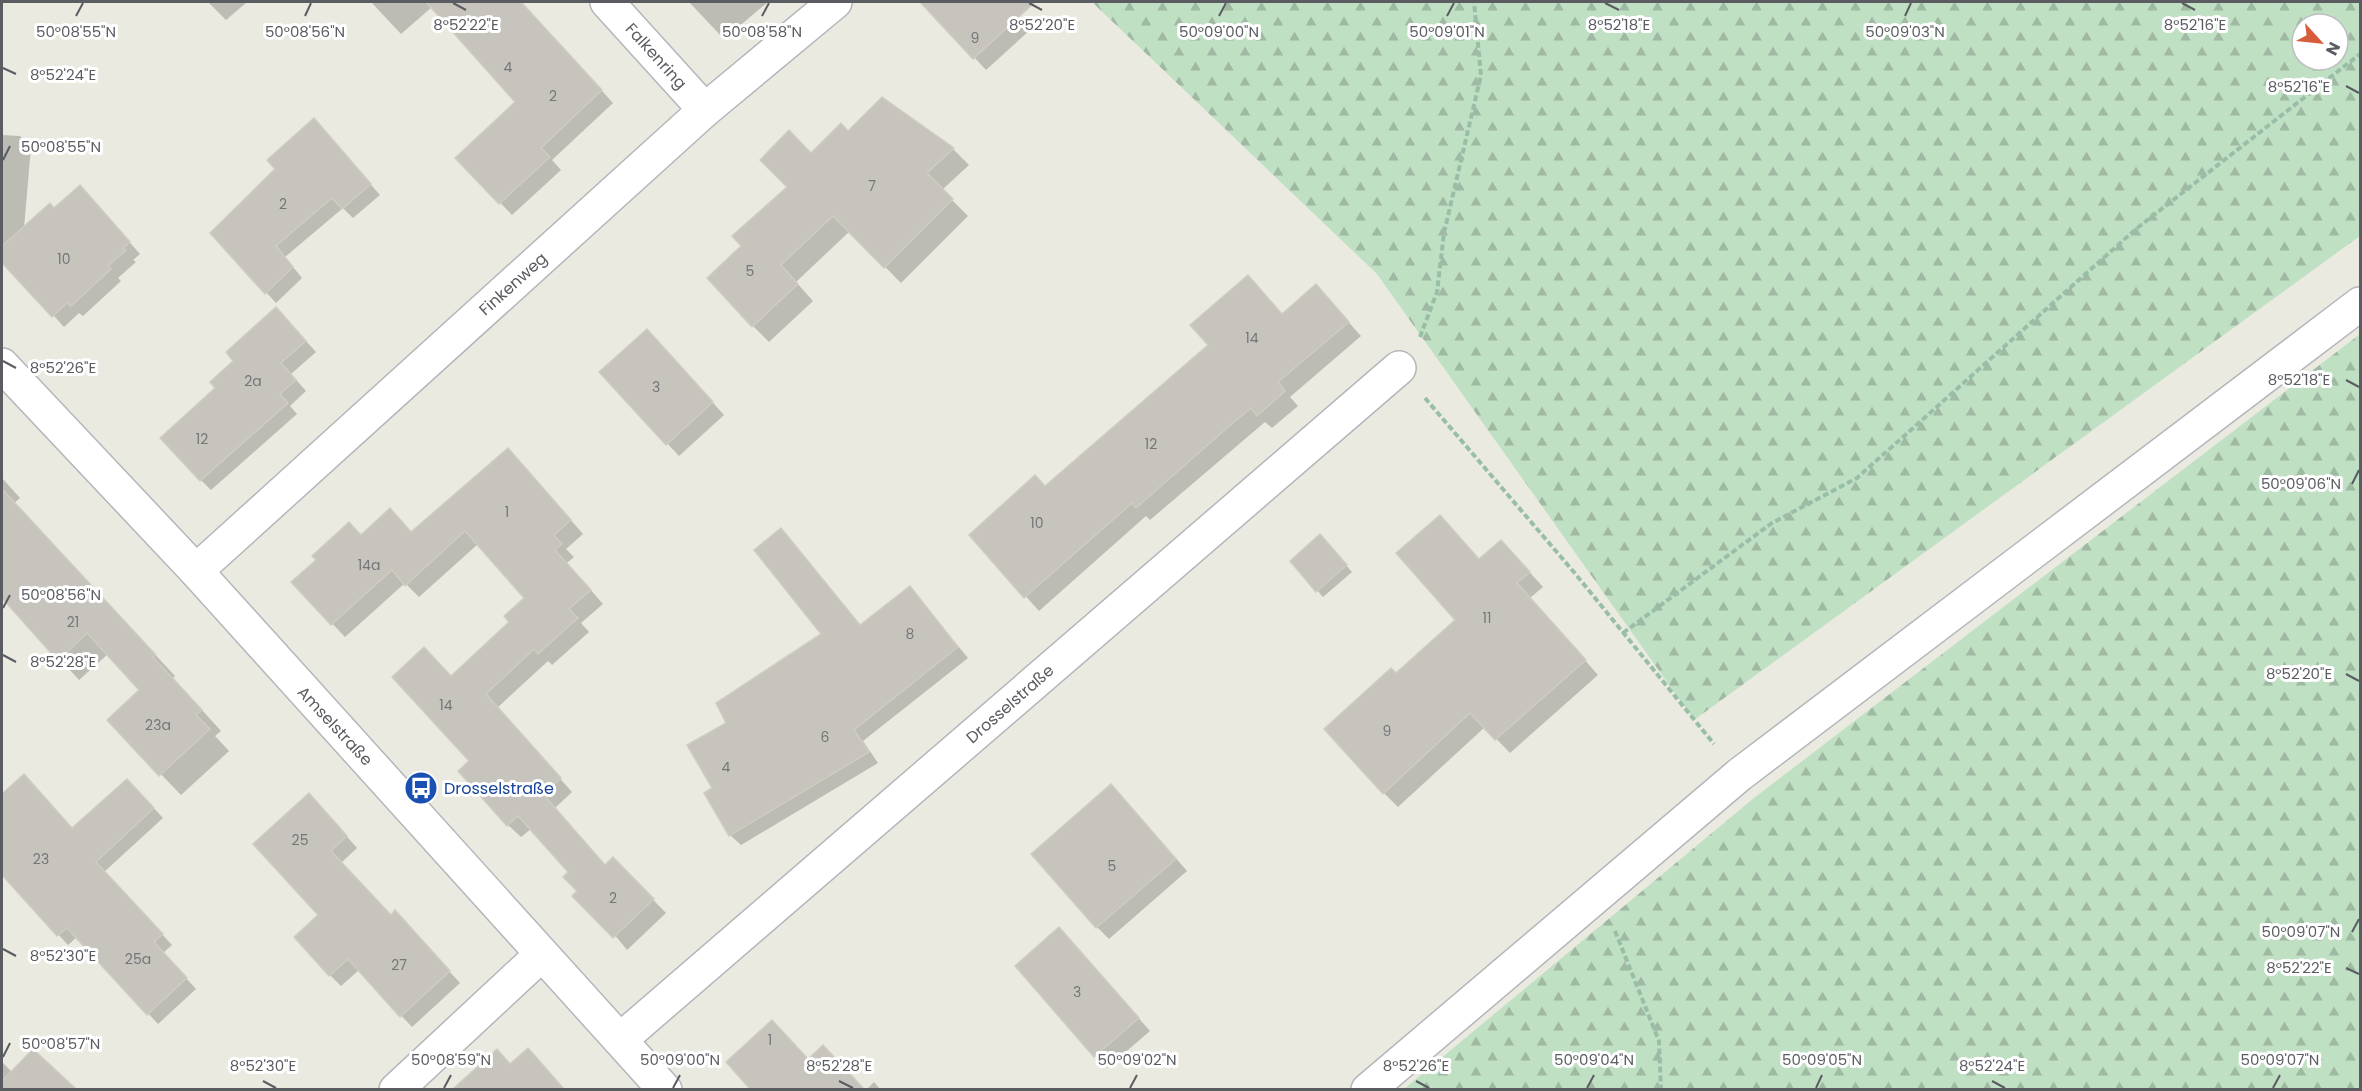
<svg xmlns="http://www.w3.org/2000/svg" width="2362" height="1091" font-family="Poppins,sans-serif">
	<defs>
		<pattern id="forest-firs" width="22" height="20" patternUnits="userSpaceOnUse" patternTransform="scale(1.5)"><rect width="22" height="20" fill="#c0e0c4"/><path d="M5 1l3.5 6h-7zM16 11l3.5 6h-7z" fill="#9fb9a3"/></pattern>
	</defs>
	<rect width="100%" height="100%" fill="#ebeae1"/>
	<g fill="url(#forest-firs)" fill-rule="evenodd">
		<path d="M1092 2H2360V236L1694 720 1377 274ZM2302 24H2338V60H2302Z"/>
		<polygon points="2360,334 2360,1089 1404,1089 1754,798"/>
	</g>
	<g fill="#0003">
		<polygon points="208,2 247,2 226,20"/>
		<polygon points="371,2 521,2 613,103 552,160 561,170 512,215 458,158 517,102 432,7 401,34"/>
		<polygon points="689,2 768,2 724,39"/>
		<polygon points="934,2 1003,2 1030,30 986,70 928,7"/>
		<polygon points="882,99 953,149 969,165 942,190 968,216 901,283 850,231 796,282 813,301 769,342 753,326 743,247 811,155 848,133"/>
		<polygon points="324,131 380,195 353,218 343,208 285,257 302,278 276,303 212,233"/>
		<polygon points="2,135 20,136 31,147 24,228 54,210 90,198 140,254 133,260 136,262 118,278 121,281 83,316 79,313 64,327 2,259"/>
		<polygon points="1248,277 1283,315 1316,286 1361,336 1290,397 1298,406 1272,428 1265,422 1150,520 1146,516 1039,611 971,535 1045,487 1210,345"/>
		<polygon points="287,320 316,352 291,374 306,391 290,406 297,414 211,490 201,480 217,388"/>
		<polygon points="659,343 724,415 679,456 601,372"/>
		<polygon points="521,463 583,534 566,549 574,557 567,563 603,604 581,623 589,632 552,665 548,661 497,708 572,792 555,808 606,866 613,859 666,913 627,950 579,891 570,872 531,829 521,837 508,825 471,761 451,678 512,622 526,598 478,544 419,597 405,583 345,637 293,582 361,536 412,534"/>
		<polygon points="2,478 20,498 14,503 175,676 173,678 221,731 215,736 229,751 181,795 109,720 141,691 108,654 79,680 2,595"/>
		<polygon points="781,530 861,626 910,588 968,658 863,741 878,763 741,845 730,835 714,789 728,723 823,634"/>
		<polygon points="1326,542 1352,572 1323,597 1292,561"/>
		<polygon points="1515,556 1543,587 1530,598 1598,675 1510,753 1485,727 1398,807 1384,793 1396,675 1457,620 1480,560"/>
		<polygon points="24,776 73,830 137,790 163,818 104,872 172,945 163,953 196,989 158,1024 77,937 68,945 2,873 2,851 13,840 2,827 2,796"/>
		<polygon points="1123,798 1187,871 1109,939 1097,927"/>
		<polygon points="320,806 357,848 341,863 391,916 406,924 460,983 412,1027 359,970 341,986 330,975 321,915"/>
		<polygon points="1071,942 1150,1031 1107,1068 1017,966"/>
		<polygon points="33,1051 74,1090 2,1090 2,1062 12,1072"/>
		<polygon points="497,1051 511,1066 539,1061 564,1090 455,1090"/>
		<polygon points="835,1058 863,1090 752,1090 728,1063"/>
		<polygon points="874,1082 881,1090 866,1090"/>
	</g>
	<g fill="#c7c4be" stroke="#cfccc0" stroke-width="1.5">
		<polygon points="426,2 521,2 602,90 541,148 550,157 499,204 455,158 515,102"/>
		<polygon points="920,2 1035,2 973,59"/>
		<polygon points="882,97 954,148 927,173 953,199 884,268 833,216 781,265 798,284 752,327 707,278 741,246 732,236 787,187 760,160 789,130 811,153 841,123 848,131"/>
		<polygon points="314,118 371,184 342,209 332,198 276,246 293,267 265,294 210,233 275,169 267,160"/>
		<polygon points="80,185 130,242 123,248 126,250 108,266 111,269 71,306 67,303 52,317 2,263 2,246 50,203 54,208"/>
		<polygon points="1248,275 1282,314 1316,284 1349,322 1278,382 1285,391 1257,416 1251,408 1234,422 1136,508 1132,503 1024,598 969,535 1035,475 1045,486 1208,345 1190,325"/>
		<polygon points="276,307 306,341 281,363 296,380 280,394 288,403 200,481 160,438 215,388 210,382 233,361 226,352"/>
		<polygon points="647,329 713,402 666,445 599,372"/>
		<polygon points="508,448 571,520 554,535 562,544 555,550 591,590 569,609 578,618 538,654 534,649 486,694 561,778 543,794 605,865 613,857 654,899 613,938 572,896 577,891 563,877 568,872 518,816 507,826 458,771 469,761 392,677 424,647 451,676 509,622 504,616 524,598 465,531 405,586 392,570 331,625 291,582 316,560 312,556 349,522 361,535 390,508 411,532"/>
		<polygon points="2,489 156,655 153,657 202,710 196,715 210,729 159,776 107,720 139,690 87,633 58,661 2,598"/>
		<polygon points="1440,515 1479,559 1501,540 1530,572 1517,583 1586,660 1495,740 1470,713 1383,794 1324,729 1391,668 1396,673 1455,620 1396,553"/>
		<polygon points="781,528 860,625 910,586 958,647 854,730 869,752 729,836 704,793 712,788 687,745 726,723 716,703 821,634 754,550"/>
		<polygon points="1320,534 1347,565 1316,592 1290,561"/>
		<polygon points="24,774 72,828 127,779 154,808 96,862 163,934 154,942 187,978 147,1015 67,928 57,936 2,875 2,794"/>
		<polygon points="1111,784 1176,859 1096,928 1031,854"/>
		<polygon points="309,793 347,836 331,851 391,915 395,910 450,971 400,1017 348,959 329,976 294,937 318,915 253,844"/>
		<polygon points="1059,927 1139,1018 1094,1057 1015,966"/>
		<polygon points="772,1020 808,1059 823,1045 864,1089 750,1089 726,1062"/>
		<polygon points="528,1048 564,1089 453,1089 497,1049 510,1064"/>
		<polygon points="33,1049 76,1089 2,1089 2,1081"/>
	</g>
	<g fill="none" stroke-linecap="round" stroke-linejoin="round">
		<g stroke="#b4b6bb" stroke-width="36">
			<g id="minor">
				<polyline points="607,2 705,110"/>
				<polyline points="2,365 196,571 665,1090"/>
				<polyline points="196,571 705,110 835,2"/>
				<polyline points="620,1040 1399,368"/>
				<polyline points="396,1090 541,955"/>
				<polyline points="1368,1090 1739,775 2360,304"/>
			</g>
		</g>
		<g stroke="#99bea8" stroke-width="4" stroke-dasharray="6 3" stroke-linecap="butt">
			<polyline points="1420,337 1437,292 1444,233 1481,75 1474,2"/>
			<polyline points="1425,398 1573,571 1714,744"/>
			<polyline points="1623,633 1772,523 1857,478 2136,229 2360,54"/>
			<polyline points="1615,931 1659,1041 1661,1090"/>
		</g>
		<use href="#minor" stroke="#fff" stroke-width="33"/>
	</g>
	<path fill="none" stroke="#5a5c61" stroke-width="2" d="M453 3 466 10M1029 3 1042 10M1605 3 1619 10M2182 3 2195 10M76 16 83 3M305 16 311 3M762 16 769 3M1219 16 1226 3M1447 16 1454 3M1905 16 1911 3M3 68 16 74M2346 86 2359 93M3 160 10 146M3 361 16 368M2346 380 2359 387M2352 484 2359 470M3 608 10 595M3 655 16 662M2346 674 2359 681M2352 932 2359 919M3 949 16 956M2346 968 2359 974M3 1057 10 1043M263 1081 276 1088M839 1081 853 1088M1416 1081 1429 1088M1992 1081 2005 1088M444 1088 451 1075M673 1088 680 1075M1130 1088 1137 1075M1587 1088 1594 1075M1816 1088 1822 1075M2273 1088 2280 1075"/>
	<defs>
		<g id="bus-disc" transform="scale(1.725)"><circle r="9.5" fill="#1a4fb4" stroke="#fff"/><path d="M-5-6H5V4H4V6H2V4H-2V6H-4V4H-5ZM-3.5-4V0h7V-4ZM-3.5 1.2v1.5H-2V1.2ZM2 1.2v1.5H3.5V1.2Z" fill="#fff"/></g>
	</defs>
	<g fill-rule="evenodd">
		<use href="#bus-disc" x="421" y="788"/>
	</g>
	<g text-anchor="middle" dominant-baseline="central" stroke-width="6" stroke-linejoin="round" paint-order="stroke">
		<g font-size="14" fill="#757678">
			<text x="975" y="38">9</text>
			<text x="508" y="67">4</text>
			<text x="553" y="96">2</text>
			<text x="872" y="186">7</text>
			<text x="283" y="204">2</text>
			<text x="64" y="259">10</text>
			<text x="750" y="271">5</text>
			<text x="1252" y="338">14</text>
			<text x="253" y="381">2a</text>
			<text x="656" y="387">3</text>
			<text x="202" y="439">12</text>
			<text x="1151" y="444">12</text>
			<text x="507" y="512">1</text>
			<text x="1037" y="523">10</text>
			<text x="369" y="565">14a</text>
			<text x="1487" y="618">11</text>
			<text x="73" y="622">21</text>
			<text x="910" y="634">8</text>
			<text x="446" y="705">14</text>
			<text x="158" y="725">23a</text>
			<text x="1387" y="731">9</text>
			<text x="825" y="737">6</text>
			<text x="726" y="767">4</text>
			<text x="300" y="840">25</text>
			<text x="41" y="859">23</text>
			<text x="1112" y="866">5</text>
			<text x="613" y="898">2</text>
			<text x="138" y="959">25a</text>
			<text x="399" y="965">27</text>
			<text x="1077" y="992">3</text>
			<text x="770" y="1040">1</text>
		</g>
		<g font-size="16" fill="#5a5c61" stroke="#fff">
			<text transform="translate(656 56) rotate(48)">Falkenring</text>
			<text transform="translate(513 284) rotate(-42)">Finkenweg</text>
			<text transform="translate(1010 704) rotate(-41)">Drosselstraße</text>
			<text transform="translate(335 726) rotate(47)">Amselstraße</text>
		</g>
		<g font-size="16" fill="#164399" stroke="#fff" text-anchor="start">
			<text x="444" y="788">Drosselstraße</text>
		</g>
	</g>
	<g font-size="15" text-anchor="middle" fill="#5a5c61" stroke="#fff" stroke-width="6" stroke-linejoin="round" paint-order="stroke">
		<text x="466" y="30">8°52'22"E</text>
		<text x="1042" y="30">8°52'20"E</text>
		<text x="1619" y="30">8°52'18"E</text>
		<text x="2195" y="30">8°52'16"E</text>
		<text x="76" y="37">50°08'55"N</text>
		<text x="305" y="37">50°08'56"N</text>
		<text x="762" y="37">50°08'58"N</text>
		<text x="1219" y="37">50°09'00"N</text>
		<text x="1447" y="37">50°09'01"N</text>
		<text x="1905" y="37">50°09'03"N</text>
		<text x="63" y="80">8°52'24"E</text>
		<text x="2299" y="92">8°52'16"E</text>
		<text x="61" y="152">50°08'55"N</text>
		<text x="63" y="373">8°52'26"E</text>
		<text x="2299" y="385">8°52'18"E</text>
		<text x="2301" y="489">50°09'06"N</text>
		<text x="61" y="600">50°08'56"N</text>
		<text x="63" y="667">8°52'28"E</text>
		<text x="2299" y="679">8°52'20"E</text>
		<text x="2301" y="937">50°09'07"N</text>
		<text x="63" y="961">8°52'30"E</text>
		<text x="2299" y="973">8°52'22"E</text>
		<text x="61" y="1049">50°08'57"N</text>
		<text x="451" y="1065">50°08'59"N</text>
		<text x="680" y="1065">50°09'00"N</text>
		<text x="1137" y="1065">50°09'02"N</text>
		<text x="1594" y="1065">50°09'04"N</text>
		<text x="1822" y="1065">50°09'05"N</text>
		<text x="2280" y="1065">50°09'07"N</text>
		<text x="1416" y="1071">8°52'26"E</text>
		<text x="263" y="1071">8°52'30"E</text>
		<text x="839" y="1071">8°52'28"E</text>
		<text x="1992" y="1071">8°52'24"E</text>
	</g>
	<rect width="2362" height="1091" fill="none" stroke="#5a5c61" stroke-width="6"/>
	<g transform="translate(2320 42) rotate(117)"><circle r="28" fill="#ffffff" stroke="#bdbec0" stroke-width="1.5"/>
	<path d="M0-4.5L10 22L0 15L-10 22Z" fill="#d65c3c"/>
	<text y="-9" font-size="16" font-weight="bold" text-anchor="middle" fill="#5a5c61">N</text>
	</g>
</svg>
